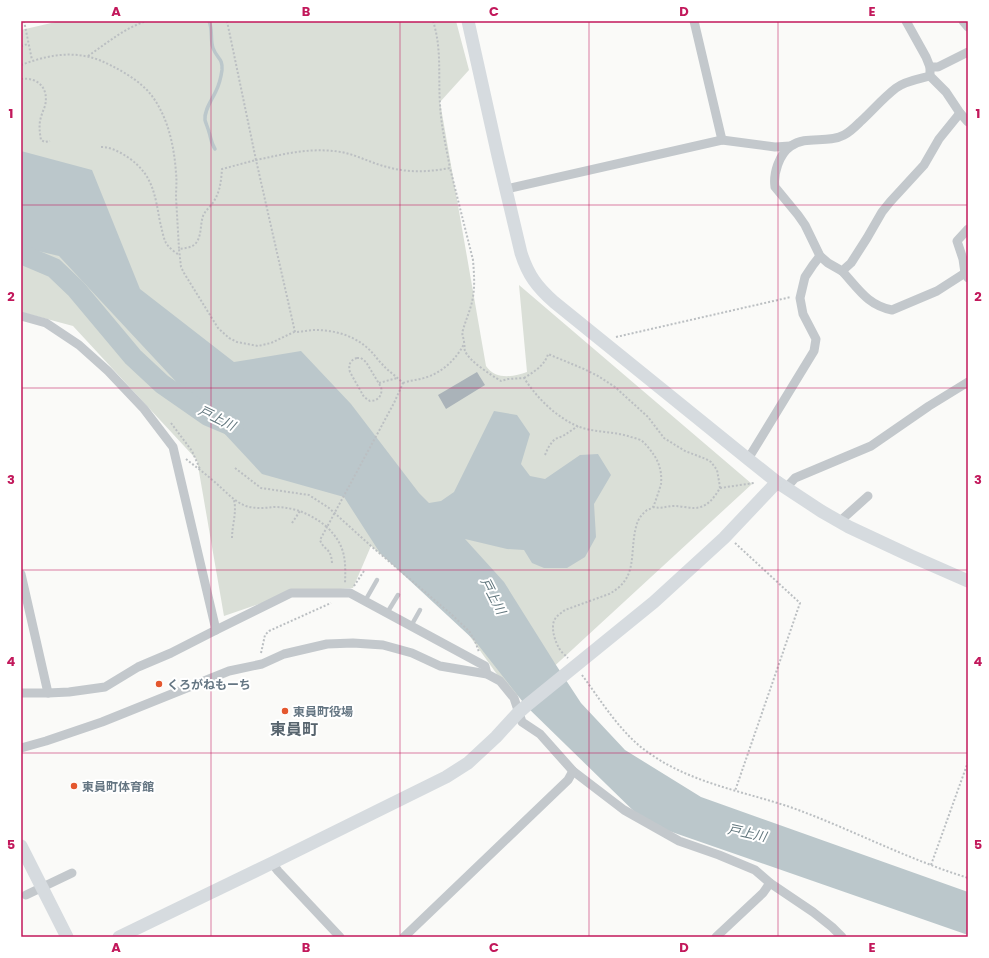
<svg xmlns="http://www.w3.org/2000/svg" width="989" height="958" font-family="Poppins,'Noto Sans JP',sans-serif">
	<rect width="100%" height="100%" fill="#fafaf8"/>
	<path fill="#dadfd7" d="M60 21H456L469 70 440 102 486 366C495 380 514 377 527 372L519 285 752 484 548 672 514 698 461 624 371 546 353 588 291 593 224 616 197 460 73 326 21 312V30Z"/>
	<polygon fill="#bbc7cb" points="21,151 92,170 140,289 234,362 301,351 351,404 419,493 429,503 441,501 454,492 494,411 517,415 530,434 521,464 530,476 545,479 580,455 598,454 611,475 594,504 596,537 585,557 567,568 544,568 532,563 524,550 507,549 465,539 504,582 556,665 581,703 625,750 701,797 968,892 968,935 646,823 526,706 475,641 380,553 344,497 262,474 59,256 21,247"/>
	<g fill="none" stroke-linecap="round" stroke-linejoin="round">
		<path stroke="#bbc7cb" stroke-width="3.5" d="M209 21C213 30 210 40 213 48 217 59 223 58 222 70 221 77 219 85 216 91 212 100 204 110 205 120 206 124 208 128 209 132 211 138 211 143 215 149"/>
		<polyline stroke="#bbc7cb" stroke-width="20" points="21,254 54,268 76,289 133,357 162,384 208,416 234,427"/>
	</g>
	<polygon fill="#aab3b9" points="477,372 485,385 446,409 438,395"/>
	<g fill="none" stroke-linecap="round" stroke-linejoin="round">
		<g stroke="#bbbfc2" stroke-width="2" stroke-dasharray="2 2" stroke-linecap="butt">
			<polyline points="24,21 32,60"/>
			<path d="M227 21 256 160 222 169C221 182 220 193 212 204 209 208 205 211 203 216 200 225 202 235 196 243 192 248 185 248 179 249L181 267 184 273 218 328 229 338 237 342 258 346 271 343 294 332"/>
			<path d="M433 21C442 49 438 75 440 104 441 126 446 146 450 168"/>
			<polyline points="21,46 28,44"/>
			<path d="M88 56C107 43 126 27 147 21"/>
			<path d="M21 65C53 53 81 49 112 66 124 72 137 80 147 90 167 112 174 144 176 173 177 181 176 189 176 197 177 214 178 232 179 249"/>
			<path d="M21 79C39 77 49 89 45 106 43 111 41 116 40 121 39 128 40 134 41 140L45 142 50 141"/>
			<path d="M101 147C111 147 120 152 129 158 153 175 155 195 160 222 162 229 163 237 166 243 169 248 175 252 179 255"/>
			<polyline points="616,337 791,297"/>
			<path d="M357 358H361L366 362 381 387C383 395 378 401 370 401L364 397 350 372C348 365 350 360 357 358Z"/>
			<path d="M524 378C534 372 545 365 548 354L584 369 598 376 615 387 648 417 664 438 685 451 706 459 711 462 717 470 719 481 720 488C714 498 707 508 694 508 688 508 681 506 675 506 666 506 662 509 653 507"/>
			<polyline points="379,383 397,378"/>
			<path d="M403 383C411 380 419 380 427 377 443 372 457 358 464 344"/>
			<polyline points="171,423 192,451 200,469"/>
			<polyline points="545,455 548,448 552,442 555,439 563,436 578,426"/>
			<path d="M186 459C196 467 207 475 217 484 226 492 235 502 246 506 255 509 265 508 274 507 295 507 311 514 327 527L394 403 403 383C396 376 388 371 382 364 376 358 372 351 365 346 352 335 333 330 316 330 309 330 302 332 295 332L256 160C285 154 310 147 341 152 357 155 371 163 387 167 408 173 429 172 450 168L473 260C474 273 475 285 473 297 471 309 466 319 463 330 461 334 464 338 464 342 465 345 464 348 465 351 469 361 491 375 501 381L508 379 524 378C537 398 555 416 577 426 594 433 614 431 631 437 635 438 639 439 642 441 647 445 651 451 654 455 660 464 662 474 661 484 660 488 654 506 653 507 651 509 649 509 647 510 641 515 638 519 636 527 629 554 639 578 609 594L565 610C561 613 556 616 554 621 551 629 555 641 559 648 561 652 565 655 568 658"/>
			<polyline points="235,468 261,488 309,495 329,508 371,546 451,614 469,631 475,641 479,652"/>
			<polyline points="720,488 754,483"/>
			<polyline points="292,523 300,511"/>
			<path d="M232 538C232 525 237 513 234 500"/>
			<polyline points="735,543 800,603 735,791"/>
			<path d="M332 563C331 547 324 551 320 540L327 527C345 545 346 558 345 583"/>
			<polyline points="354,586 364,571"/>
			<polyline points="261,653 265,635 269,631 331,603"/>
			<path d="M582 675C602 702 621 734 649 753 691 783 742 791 790 807 838 824 883 847 931 865 943 870 956 874 968 878"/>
			<polyline points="931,865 968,762"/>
		</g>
		<g stroke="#c3c8cc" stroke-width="4.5">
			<polyline points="365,601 377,580"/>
			<polyline points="387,613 398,595"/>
			<polyline points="411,626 420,610"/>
		</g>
		<g stroke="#c3c8cc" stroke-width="9">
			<polyline points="694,21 722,140"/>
			<polyline points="906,21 926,57 930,67 930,76 946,92 960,113 968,122"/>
			<polyline points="963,21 968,27"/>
			<polyline points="930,67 938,67 968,52"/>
			<path d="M930 76C919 79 905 81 896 88 883 98 872 111 860 122 855 127 850 132 844 135 827 144 806 135 791 146 779 154 773 174 775 187L798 215 805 225 820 256 828 263 842 271 851 263 867 238 882 212 890 202 924 165 939 139 960 113"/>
			<polyline points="506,189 722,140 775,147 790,146"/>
			<path d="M842 271C858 288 867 305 892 310L937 291 965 273"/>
			<polyline points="968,278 965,273 963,259 957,241 968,229"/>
			<polyline points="21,316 46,323 79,345 108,371 144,409 173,447 216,630"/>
			<polyline points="748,459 814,351 816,339 803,314 800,298 805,277 813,265 820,256"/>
			<polyline points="786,488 795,478 871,446 929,406 968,382"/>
			<polyline points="839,522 868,496"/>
			<polyline points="21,574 48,693"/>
			<polyline points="21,693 48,693 69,692 105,687 138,667 171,653 216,630 291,593 350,593 485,666 487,674"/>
			<polyline points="21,748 46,741 102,722 229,671 262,664 284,654 327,644 353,643 383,645 412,653 440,666 487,674 500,681 514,698 522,722 540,734 573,771 624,810 679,841 719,855 755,870 770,883 813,912 832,927 842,937"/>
			<polyline points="272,863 278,871 340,937"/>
			<polyline points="26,895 72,873"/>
			<polyline points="404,937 568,780 573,771"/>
			<polyline points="716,937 763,893 770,883"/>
		</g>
		<g stroke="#d6dbdf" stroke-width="13">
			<polyline points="777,482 821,511 849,527 911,556 968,581"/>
			<polyline points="21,846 67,937"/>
			<path d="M119 937 272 863 446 777 468 763 496 737 518 713 526 706 654 602 724 538 777 482 748 459 554 302C537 287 528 275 521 253L498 156 468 21"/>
		</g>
	</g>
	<path fill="none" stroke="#c2185b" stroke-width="1" stroke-opacity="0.55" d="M211 21V937M400 21V937M589 21V937M778 21V937M21 205H968M21 388H968M21 570H968M21 753H968"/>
	<g fill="#e4572e" stroke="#fff" stroke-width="1.5">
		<circle cx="159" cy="684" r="4"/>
		<circle cx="285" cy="711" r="4"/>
		<circle cx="74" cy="786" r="4"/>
	</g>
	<g text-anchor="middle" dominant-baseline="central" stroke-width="4" stroke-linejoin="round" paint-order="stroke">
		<g font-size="12" font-weight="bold" fill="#657683" stroke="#fff" text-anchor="start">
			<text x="167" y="684">くろがねもーち</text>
			<text x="293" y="711">東員町役場</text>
			<text x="82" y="786">東員町体育館</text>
		</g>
		<g font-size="13" font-style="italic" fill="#60757c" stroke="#fff">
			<text transform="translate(217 418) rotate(26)">戸上川</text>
			<text transform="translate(493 596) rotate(63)">戸上川</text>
			<text transform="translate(747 833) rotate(12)">戸上川</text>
		</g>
		<g font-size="16" font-weight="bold" fill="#57646e" stroke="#fff">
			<text x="294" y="729">東員町</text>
		</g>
	</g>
	<rect width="989" height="958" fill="none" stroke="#ffffff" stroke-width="44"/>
	<rect x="22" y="22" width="945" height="914" fill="none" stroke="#c2185b" stroke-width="1.5"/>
	<g font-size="13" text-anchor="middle" font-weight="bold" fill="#c2185b">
		<text x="116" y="16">A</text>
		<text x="306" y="16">B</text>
		<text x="494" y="16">C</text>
		<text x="684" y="16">D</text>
		<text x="872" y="16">E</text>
		<text x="11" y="118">1</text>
		<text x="978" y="118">1</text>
		<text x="11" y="301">2</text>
		<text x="978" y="301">2</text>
		<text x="11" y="484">3</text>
		<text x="978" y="484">3</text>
		<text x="11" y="666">4</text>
		<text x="978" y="666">4</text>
		<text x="11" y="849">5</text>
		<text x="978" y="849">5</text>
		<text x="116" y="952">A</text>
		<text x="306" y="952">B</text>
		<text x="494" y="952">C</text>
		<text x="684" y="952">D</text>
		<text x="872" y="952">E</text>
	</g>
</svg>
